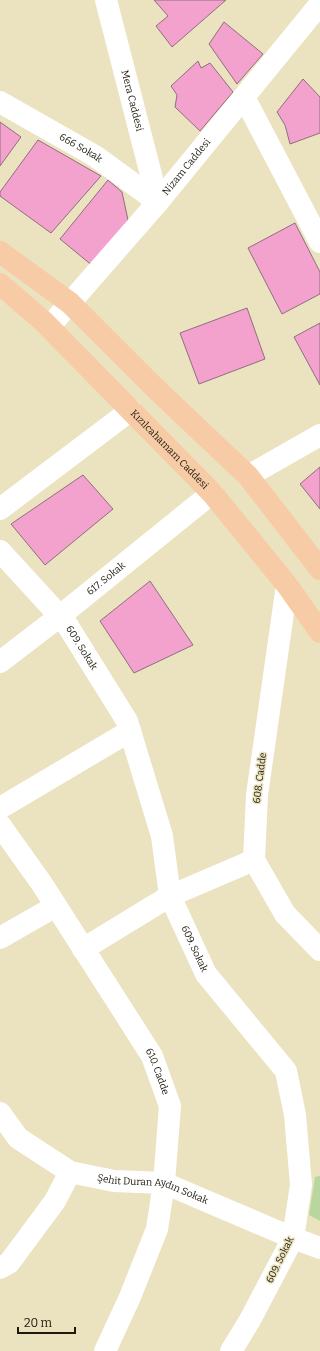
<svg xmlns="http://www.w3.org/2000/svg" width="320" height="1351" font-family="Bitter,serif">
	<rect width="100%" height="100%" fill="#ebe2bf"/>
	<polygon fill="#b8d79e" points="320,1176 320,1221 309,1215 315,1177"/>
	<g fill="#f3a1cd" stroke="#8f6f7f">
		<polygon points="154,0 226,0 172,47 156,26 168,16"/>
		<polygon points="224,22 263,54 237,84 209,44"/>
		<polygon points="198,61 201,68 210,63 233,92 200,131 175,107 177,95 171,86"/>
		<polygon points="303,79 320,97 320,133 290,144 285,125 277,112"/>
		<polygon points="0,122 21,137 0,166"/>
		<polygon points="38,140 101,176 51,233 0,196 0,192"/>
		<polygon points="108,180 122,192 128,220 94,267 60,239"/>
		<polygon points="295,223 320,272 320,294 282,314 248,248"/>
		<polygon points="247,308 265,359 199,384 180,333"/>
		<polygon points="320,323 320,385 294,337"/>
		<polygon points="320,467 320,509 300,484"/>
		<polygon points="83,475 113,509 45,565 11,524"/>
		<polygon points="150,581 193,645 134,673 100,621"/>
	</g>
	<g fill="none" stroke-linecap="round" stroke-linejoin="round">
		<g stroke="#fff" stroke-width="22">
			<path id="s1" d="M106 0 158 202"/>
			<polyline points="244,97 320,242"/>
			<path id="s2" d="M0 102 95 156 158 202"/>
			<path id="s3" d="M49 327 158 202 320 4"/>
			<polyline points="248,476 320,435"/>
			<polyline points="0,509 131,410"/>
			<path id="s4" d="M0 551 66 623 127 721 162 836 170 896 206 974 286 1071 295 1115 301 1185 293 1238 250 1320 231 1351"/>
			<polyline points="287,585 257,795 254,860 285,914 320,950"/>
			<path id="s5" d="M0 662 60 616 212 493"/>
			<polyline points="0,808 130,731"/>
			<path id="s6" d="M0 825 42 884 152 1056 170 1106 164 1183 157 1229 130 1297 105 1351"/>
			<polyline points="0,938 56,906"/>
			<polyline points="83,949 170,896 254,860"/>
			<path id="s7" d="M0 1113 18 1138 70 1172 114 1181 164 1183 293 1238 320 1248"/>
			<polyline points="0,1268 9,1263 55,1201 70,1172"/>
		</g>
		<g stroke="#f8cba7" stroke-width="22">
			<polyline points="0,252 70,303 154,387 248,476 320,569"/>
			<path id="s8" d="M0 284 43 321 212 493 287 585 320 632"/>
		</g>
	</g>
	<g text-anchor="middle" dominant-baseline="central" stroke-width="3" stroke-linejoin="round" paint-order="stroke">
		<g font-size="10" fill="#1d190c" stroke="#ebe2bf">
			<text stroke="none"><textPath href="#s1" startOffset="104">Mera Caddesi</textPath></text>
			<text stroke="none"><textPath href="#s2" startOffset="93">666 Sokak</textPath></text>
			<text stroke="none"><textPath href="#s3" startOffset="211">Nizam Caddesi</textPath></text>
			<text stroke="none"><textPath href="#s8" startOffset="237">Kızılcahamam Caddesi</textPath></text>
			<text stroke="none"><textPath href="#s5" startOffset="135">617. Sokak</textPath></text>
			<text stroke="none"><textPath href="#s4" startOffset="127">609. Sokak</textPath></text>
			<text transform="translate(260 778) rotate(-83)">608. Cadde</text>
			<text stroke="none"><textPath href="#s4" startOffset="452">609. Sokak</textPath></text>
			<text stroke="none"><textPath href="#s6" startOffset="293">610. Cadde</textPath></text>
			<text stroke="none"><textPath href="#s7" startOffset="178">Şehit Duran Aydın Sokak</textPath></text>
			<text transform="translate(280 1260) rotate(-64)">609. Sokak</text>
		</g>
	</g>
	<path d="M18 1327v6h57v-6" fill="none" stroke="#1d190c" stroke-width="2"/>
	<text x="24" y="1327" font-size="12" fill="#1d190c" stroke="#ebe2bf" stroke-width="3" paint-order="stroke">20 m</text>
</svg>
